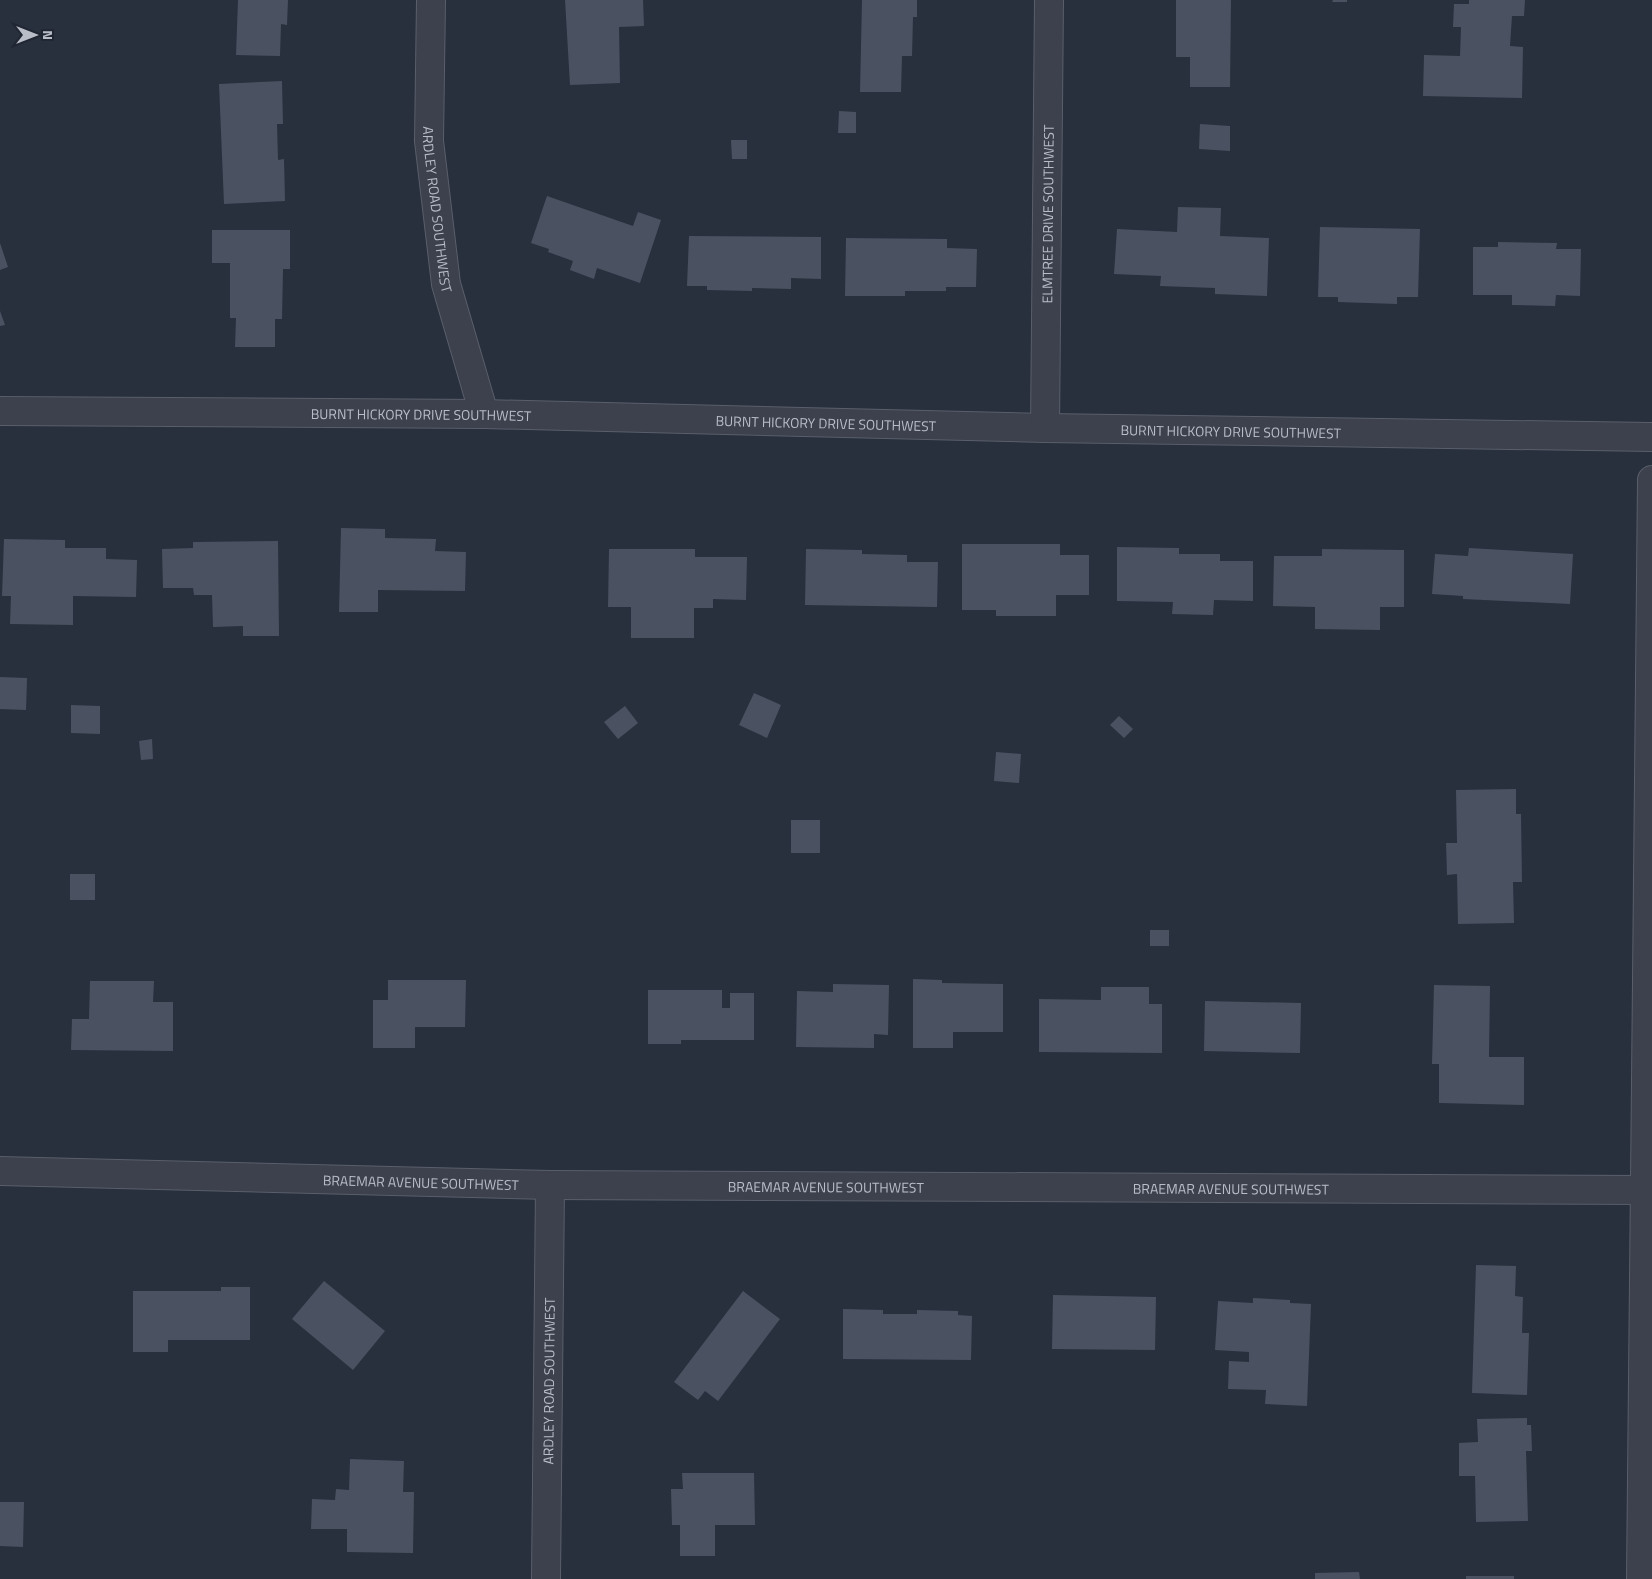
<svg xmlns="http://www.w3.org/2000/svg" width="1652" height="1579" font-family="'Titillium Web',sans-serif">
	<rect width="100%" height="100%" fill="#282f3d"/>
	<g fill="#4a5261">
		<polygon points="238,0 288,0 287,25 281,24 280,56 236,55"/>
		<polygon points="565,0 643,0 644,26 619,27 620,83 570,85"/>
		<polygon points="862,0 917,0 917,17 913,17 912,56 902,56 901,92 860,92"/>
		<polygon points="1176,0 1231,0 1230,87 1190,87 1190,57 1176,57"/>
		<polygon points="1333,0 1347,0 1347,2 1332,2"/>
		<polygon points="1469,0 1525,0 1524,16 1512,16 1510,46 1523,47 1522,98 1423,96 1424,55 1460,56 1461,27 1453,27 1454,4 1469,4"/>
		<polygon points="282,81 283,124 277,124 278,160 284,159 285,201 224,204 219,84"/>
		<polygon points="839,111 856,112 856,133 838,133"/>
		<polygon points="1200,124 1230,126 1230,151 1199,149"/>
		<polygon points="731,140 747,140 747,159 732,159"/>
		<polygon points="547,196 633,226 638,212 661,220 640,283 597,268 594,279 570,270 573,261 548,252 549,249 531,243"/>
		<polygon points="1178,207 1221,208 1220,236 1269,238 1267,296 1215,294 1215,288 1160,286 1161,276 1114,274 1117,229 1177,232"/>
		<polygon points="1320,227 1420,229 1418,297 1397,297 1397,304 1338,302 1338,297 1318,297"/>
		<polygon points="212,230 290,230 290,269 283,269 282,319 275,319 275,347 235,347 236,318 230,318 230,263 212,263"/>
		<polygon points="689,236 821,237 821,279 791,278 791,289 752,288 752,291 707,290 707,286 687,286"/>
		<polygon points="846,238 947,239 947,248 977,249 976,287 946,287 946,291 905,291 905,296 845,296"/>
		<polygon points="1498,242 1557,243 1556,249 1581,249 1580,296 1556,295 1555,306 1512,305 1512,295 1473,295 1473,247 1498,247"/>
		<polygon points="0,243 8,267 0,270"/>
		<polygon points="0,311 5,325 0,326"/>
		<polygon points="341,528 385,529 385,538 436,539 435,551 466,552 465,591 378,590 378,612 339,612"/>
		<polygon points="4,539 65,540 65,548 106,548 106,559 137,560 136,597 73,596 73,625 10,624 11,596 2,596"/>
		<polygon points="278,541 279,636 243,636 243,626 213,627 212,595 194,595 193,588 163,588 162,549 193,548 193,542"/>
		<polygon points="962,544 1060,544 1060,555 1089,555 1089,595 1056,595 1056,616 996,616 996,610 962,610"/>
		<polygon points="1117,547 1179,548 1179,554 1220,554 1220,561 1253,561 1253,601 1214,600 1213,615 1172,614 1173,602 1117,601"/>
		<polygon points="1469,548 1573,554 1570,604 1463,599 1463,596 1432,594 1435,554 1468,556"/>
		<polygon points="609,549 695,549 695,557 747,557 746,600 713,599 713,608 694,608 694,638 631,638 631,607 608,607"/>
		<polygon points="806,549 862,550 862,554 907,555 907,562 938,562 937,607 805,605"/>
		<polygon points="1322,549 1404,550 1404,607 1380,607 1380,630 1315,629 1315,607 1273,606 1274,556 1322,556"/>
		<polygon points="0,677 27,678 26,710 0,709"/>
		<polygon points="754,693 781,705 767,738 739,725"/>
		<polygon points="71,705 100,706 100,734 71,733"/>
		<polygon points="625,706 638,723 618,739 604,722"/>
		<polygon points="1119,716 1133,729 1124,738 1110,725"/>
		<polygon points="152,739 153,759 141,760 139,741"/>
		<polygon points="996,752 1021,754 1019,783 994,781"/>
		<polygon points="1516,789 1516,814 1521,814 1522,882 1513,882 1514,923 1458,924 1457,874 1447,875 1446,843 1457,843 1456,790"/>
		<rect x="791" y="820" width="29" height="33"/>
		<rect x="70" y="874" width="25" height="26"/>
		<rect x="1150" y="930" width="19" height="16"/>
		<polygon points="913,979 942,980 942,983 1003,984 1003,1032 953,1032 953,1048 913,1048"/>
		<polygon points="388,980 466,980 465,1027 415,1027 415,1048 373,1048 373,1000 388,1000"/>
		<polygon points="90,981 154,981 153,1002 173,1002 173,1051 71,1050 72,1019 89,1019"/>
		<polygon points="833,984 889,985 888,1035 874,1034 874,1048 796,1047 797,991 833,992"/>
		<polygon points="1434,985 1490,986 1489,1057 1524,1057 1524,1105 1439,1103 1439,1064 1432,1064"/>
		<polygon points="1101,987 1149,987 1149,1004 1162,1004 1162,1053 1039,1052 1039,999 1101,1000"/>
		<polygon points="648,990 722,990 722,1008 730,1008 730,993 754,993 754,1040 681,1040 681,1044 648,1044"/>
		<polygon points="1205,1001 1301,1003 1300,1053 1204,1051"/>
		<polygon points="1476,1265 1516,1266 1515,1296 1523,1297 1522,1333 1529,1333 1527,1395 1472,1393"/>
		<polygon points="324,1281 385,1331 353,1370 292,1319"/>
		<polygon points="221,1287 250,1287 250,1340 168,1340 168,1352 133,1352 133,1291 221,1291"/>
		<polygon points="743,1291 780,1319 718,1401 705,1391 698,1400 674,1382"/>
		<polygon points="1053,1295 1156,1297 1155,1350 1052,1349"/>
		<polygon points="1253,1298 1290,1300 1290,1303 1311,1304 1307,1406 1265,1404 1266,1390 1228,1389 1229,1361 1249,1362 1249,1352 1215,1350 1218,1301 1253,1303"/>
		<polygon points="843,1309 883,1310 883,1314 917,1314 917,1310 958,1311 958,1315 972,1316 971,1360 843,1359"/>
		<polygon points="1527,1418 1527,1425 1531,1425 1532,1451 1526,1451 1528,1521 1476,1522 1475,1476 1459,1476 1459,1443 1478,1442 1477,1419"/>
		<polygon points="350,1459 404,1461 403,1492 414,1492 413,1553 347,1552 347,1529 311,1529 312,1499 335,1500 336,1489 349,1490"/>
		<polygon points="682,1473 754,1473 755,1525 715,1525 715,1556 680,1556 680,1525 672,1525 671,1489 683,1489"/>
		<polygon points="0,1502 24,1502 23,1547 0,1546"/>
		<polygon points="1359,1572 1360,1579 1315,1579 1315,1573"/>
		<rect x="1466" y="1576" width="48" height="3"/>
	</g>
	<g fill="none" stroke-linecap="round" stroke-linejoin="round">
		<g stroke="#5a5f6b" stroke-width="30">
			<g id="minor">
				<path id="s1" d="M431 0 429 141 446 284 484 414"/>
				<path id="s2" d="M0 411 484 414 1045 428 1652 437"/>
				<path id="s3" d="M1045 428 1049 0"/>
				<path id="s4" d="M0 1171 550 1185 1652 1190"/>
				<path id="s5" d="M546 1579 550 1185"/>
				<polyline points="1641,1579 1652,480"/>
			</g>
		</g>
		<use href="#minor" stroke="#3c414d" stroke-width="28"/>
	</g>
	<g text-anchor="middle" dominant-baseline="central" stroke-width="4" stroke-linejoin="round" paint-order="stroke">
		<g font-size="14" fill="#b8bdc8" stroke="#212633">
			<text stroke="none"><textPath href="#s1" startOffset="210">ARDLEY ROAD SOUTHWEST</textPath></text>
			<text stroke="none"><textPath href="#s3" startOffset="214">ELMTREE DRIVE SOUTHWEST</textPath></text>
			<text stroke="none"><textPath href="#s2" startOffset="421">BURNT HICKORY DRIVE SOUTHWEST</textPath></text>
			<text stroke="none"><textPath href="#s2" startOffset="826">BURNT HICKORY DRIVE SOUTHWEST</textPath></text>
			<text stroke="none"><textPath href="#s2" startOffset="1231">BURNT HICKORY DRIVE SOUTHWEST</textPath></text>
			<text stroke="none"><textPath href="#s4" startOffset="421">BRAEMAR AVENUE SOUTHWEST</textPath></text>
			<text stroke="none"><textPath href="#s4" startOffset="826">BRAEMAR AVENUE SOUTHWEST</textPath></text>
			<text stroke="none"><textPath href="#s4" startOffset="1231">BRAEMAR AVENUE SOUTHWEST</textPath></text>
			<text stroke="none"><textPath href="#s5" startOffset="198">ARDLEY ROAD SOUTHWEST</textPath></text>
		</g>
	</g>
	<g transform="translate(35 35) rotate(90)" stroke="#212633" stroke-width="4" paint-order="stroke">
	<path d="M0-4L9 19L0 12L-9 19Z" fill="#b8bdc8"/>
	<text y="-8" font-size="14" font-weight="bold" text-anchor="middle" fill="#b8bdc8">N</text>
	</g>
</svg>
